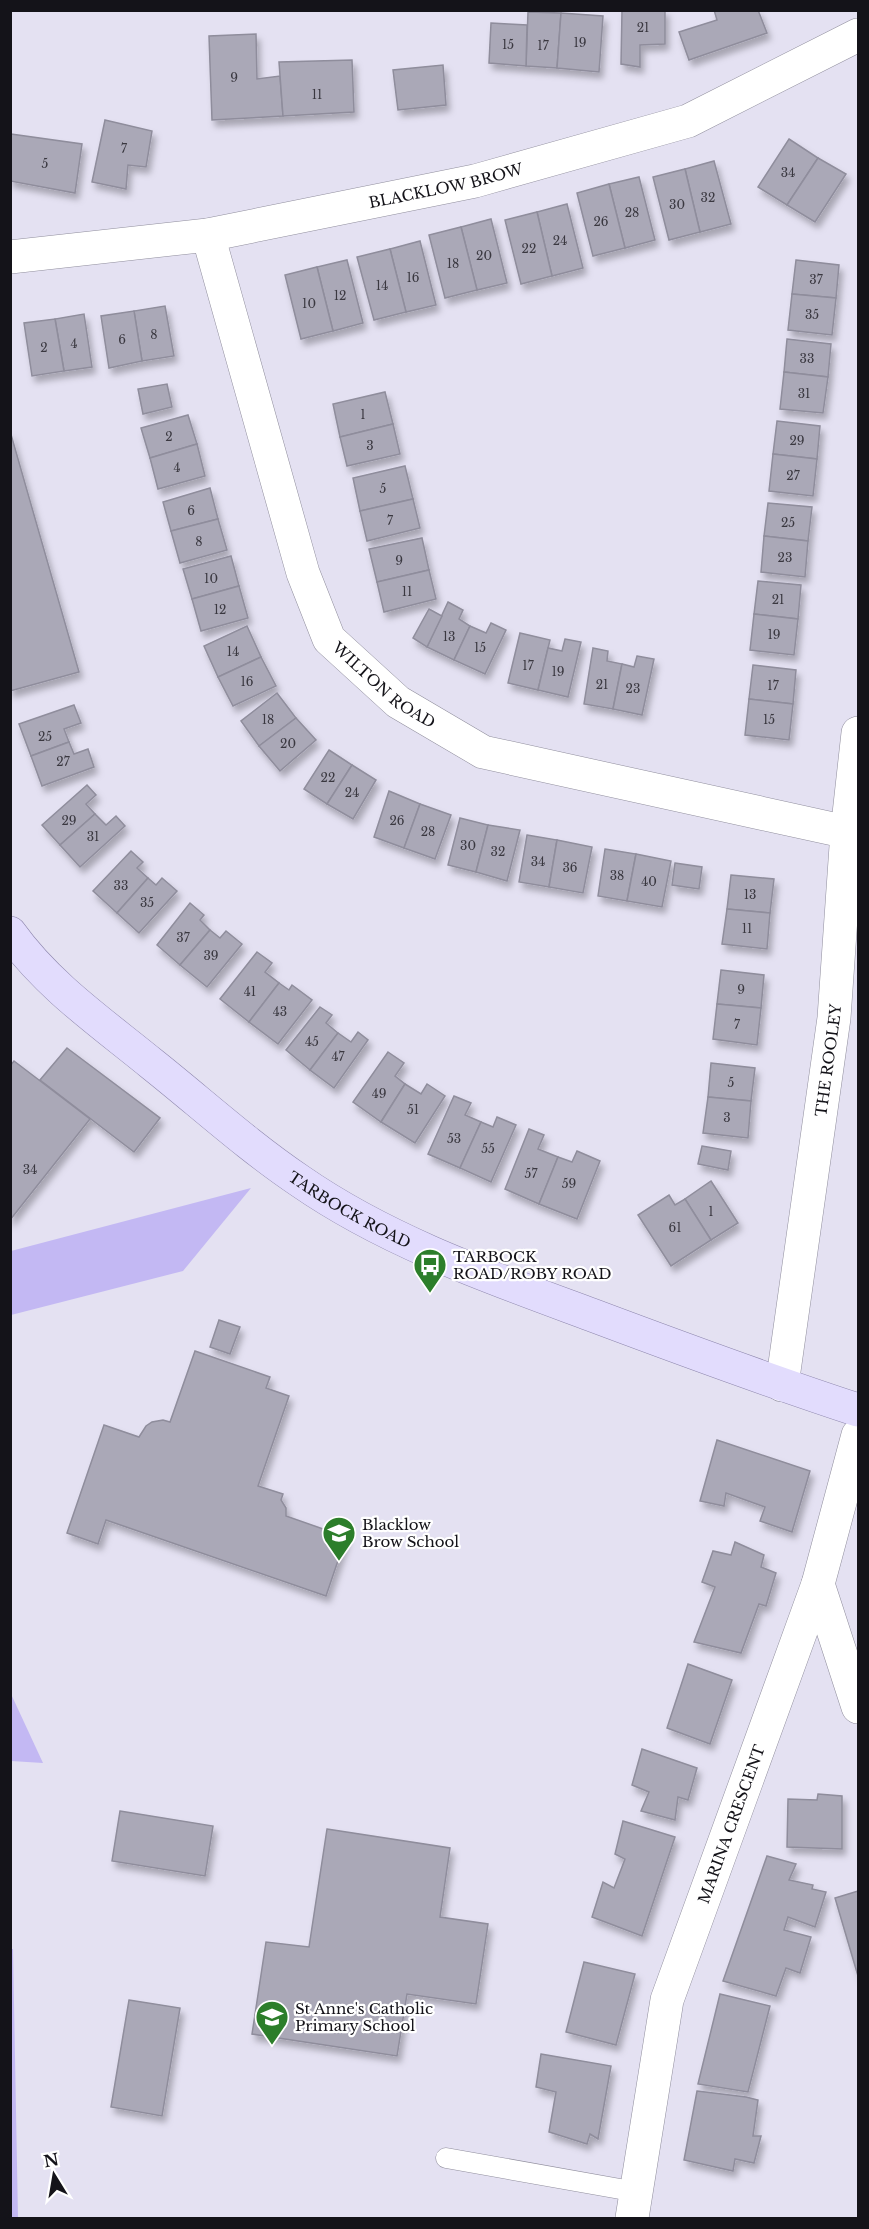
<svg xmlns="http://www.w3.org/2000/svg" width="869" height="2229" font-family="'Libre Baskerville',serif">
	<defs>
		<filter id="shadow"><feDropShadow dx="3.5" dy="6" stdDeviation="3" flood-color="#0004"/></filter>
	</defs>
	<rect width="100%" height="100%" fill="#e4e1f2"/>
	<g fill="#c3b8f3">
		<polygon points="251,1188 183,1271 11,1315 11,1251"/>
		<polygon points="10,1694 11,1694 43,1763 11,1761"/>
		<polygon points="11,1949 13,1949 18,2218 10,2218"/>
	</g>
	<g fill="#aaa8b7" stroke="#8f8d9c" stroke-width="1.5" filter="url(#shadow)">
		<polygon points="622,10 665,10 665,44 640,45 640,67 621,64"/>
		<polygon points="714,10 758,10 767,33 689,60 679,32 717,20"/>
		<polygon points="528,12 561,13 557,68 526,66"/>
		<polygon points="561,13 603,16 599,72 557,68"/>
		<polygon points="491,23 527,25 526,66 489,63"/>
		<polygon points="256,34 257,79 280,76 283,116 212,120 209,36"/>
		<polygon points="352,60 354,112 283,116 279,62"/>
		<polygon points="443,65 446,105 398,110 393,70"/>
		<polygon points="105,120 152,131 146,167 128,165 126,189 92,182"/>
		<polygon points="11,134 82,144 75,193 10,181"/>
		<polygon points="789,139 818,158 787,205 758,187"/>
		<polygon points="818,158 846,174 815,222 787,205"/>
		<polygon points="714,161 731,224 700,232 685,169"/>
		<polygon points="685,169 700,232 669,240 653,177"/>
		<polygon points="639,177 655,240 625,248 609,184"/>
		<polygon points="609,184 625,248 593,256 577,193"/>
		<polygon points="567,204 583,268 552,276 537,212"/>
		<polygon points="537,212 552,276 521,284 505,220"/>
		<polygon points="491,219 507,283 477,290 461,227"/>
		<polygon points="461,227 477,290 445,298 429,235"/>
		<polygon points="420,241 436,305 406,312 390,249"/>
		<polygon points="390,249 406,312 374,320 357,257"/>
		<polygon points="347,260 363,323 333,331 317,267"/>
		<polygon points="796,260 839,265 836,298 792,294"/>
		<polygon points="317,267 333,331 301,339 285,275"/>
		<polygon points="792,294 836,298 832,335 788,330"/>
		<polygon points="165,306 174,356 142,361 134,311"/>
		<polygon points="134,311 142,361 109,368 101,316"/>
		<polygon points="84,314 92,367 64,371 55,319"/>
		<polygon points="55,319 64,371 32,376 24,323"/>
		<polygon points="787,339 831,344 828,377 784,372"/>
		<polygon points="784,372 828,377 823,413 780,409"/>
		<polygon points="167,384 172,407 143,414 138,389"/>
		<polygon points="385,392 393,424 340,437 333,404"/>
		<polygon points="188,415 197,444 150,458 141,428"/>
		<polygon points="777,421 820,426 817,459 773,454"/>
		<polygon points="393,424 400,454 347,466 340,437"/>
		<polygon points="10,431 79,672 10,691"/>
		<polygon points="197,444 205,476 158,489 150,458"/>
		<polygon points="773,454 817,459 813,496 769,491"/>
		<polygon points="405,466 413,499 360,511 353,478"/>
		<polygon points="210,488 218,519 171,531 163,502"/>
		<polygon points="413,499 420,528 367,541 360,511"/>
		<polygon points="768,503 812,507 808,541 764,536"/>
		<polygon points="218,519 227,550 180,563 171,531"/>
		<polygon points="764,536 808,541 805,577 761,572"/>
		<polygon points="422,538 429,570 377,582 369,549"/>
		<polygon points="231,556 239,586 192,599 183,569"/>
		<polygon points="429,570 436,599 384,612 377,582"/>
		<polygon points="758,581 801,585 798,619 754,614"/>
		<polygon points="239,586 248,618 201,631 192,599"/>
		<polygon points="448,602 463,610 459,619 470,626 454,660 427,647"/>
		<polygon points="429,609 442,616 427,647 413,638"/>
		<polygon points="754,614 798,619 794,655 750,650"/>
		<polygon points="491,623 506,630 485,674 454,660 470,626 486,633"/>
		<polygon points="247,626 261,657 218,677 204,646"/>
		<polygon points="520,633 550,640 538,690 508,683"/>
		<polygon points="565,639 581,642 568,697 538,690 548,648 562,651"/>
		<polygon points="593,648 608,651 607,661 622,664 613,709 584,704"/>
		<polygon points="637,656 654,659 642,715 613,709 622,664 634,667"/>
		<polygon points="261,657 276,686 233,706 218,677"/>
		<polygon points="753,665 796,670 793,704 749,699"/>
		<polygon points="277,693 296,718 259,746 241,721"/>
		<polygon points="749,699 793,704 789,740 745,735"/>
		<polygon points="74,705 81,723 64,729 69,742 31,756 19,724"/>
		<polygon points="296,718 316,740 280,771 259,746"/>
		<polygon points="69,742 74,754 88,749 94,767 42,786 31,756"/>
		<polygon points="329,750 352,765 327,804 304,789"/>
		<polygon points="352,765 376,780 353,819 327,804"/>
		<polygon points="87,785 96,795 86,804 95,814 60,845 42,825"/>
		<polygon points="389,791 420,804 404,848 374,837"/>
		<polygon points="420,804 451,815 435,859 404,848"/>
		<polygon points="95,814 106,825 116,816 125,826 80,867 60,845"/>
		<polygon points="460,818 488,825 476,872 448,865"/>
		<polygon points="488,825 520,830 507,881 476,872"/>
		<polygon points="527,835 557,840 549,887 519,882"/>
		<polygon points="557,840 592,847 583,893 549,887"/>
		<polygon points="605,849 636,854 627,901 598,896"/>
		<polygon points="131,851 143,862 137,868 148,878 117,913 93,891"/>
		<polygon points="636,854 671,861 662,907 627,901"/>
		<polygon points="675,863 702,867 699,889 672,885"/>
		<polygon points="731,875 774,879 770,913 727,909"/>
		<polygon points="148,878 156,885 162,878 177,891 139,933 117,913"/>
		<polygon points="190,903 204,915 200,920 210,930 180,965 157,945"/>
		<polygon points="727,909 770,913 767,949 722,944"/>
		<polygon points="210,930 220,938 226,931 242,944 207,987 180,965"/>
		<polygon points="257,952 272,963 265,972 279,983 249,1022 220,999"/>
		<polygon points="721,970 764,975 761,1008 717,1004"/>
		<polygon points="279,983 289,990 292,985 312,1000 278,1044 249,1022"/>
		<polygon points="717,1004 761,1008 757,1045 713,1039"/>
		<polygon points="320,1007 332,1015 326,1023 338,1033 310,1070 286,1050"/>
		<polygon points="358,1032 368,1040 334,1088 310,1070 338,1033 351,1042"/>
		<polygon points="67,1048 160,1118 134,1152 40,1080"/>
		<polygon points="388,1052 404,1063 395,1076 405,1084 381,1122 353,1102"/>
		<polygon points="14,1061 90,1119 10,1220 10,1066"/>
		<polygon points="711,1063 755,1068 751,1101 708,1097"/>
		<polygon points="405,1084 421,1094 427,1084 445,1096 415,1143 381,1122"/>
		<polygon points="454,1096 471,1103 465,1115 481,1122 460,1168 428,1154"/>
		<polygon points="708,1097 751,1101 748,1138 703,1133"/>
		<polygon points="497,1117 516,1125 491,1182 460,1168 481,1122 493,1127"/>
		<polygon points="529,1129 544,1135 538,1149 558,1157 539,1204 505,1189"/>
		<polygon points="702,1146 731,1151 728,1170 698,1164"/>
		<polygon points="577,1151 600,1161 577,1219 539,1204 558,1157 572,1162"/>
		<polygon points="711,1181 738,1223 711,1240 685,1199"/>
		<polygon points="669,1195 675,1205 685,1199 711,1240 671,1266 638,1215"/>
		<polygon points="219,1320 240,1327 230,1354 210,1347"/>
		<polygon points="195,1351 270,1377 266,1388 289,1396 258,1486 283,1494 281,1500 286,1508 286,1516 346,1537 326,1596 106,1520 98,1544 67,1533 104,1425 139,1437 146,1426 152,1422 163,1420 170,1422"/>
		<polygon points="717,1440 810,1471 792,1532 760,1521 765,1507 726,1493 724,1506 700,1501"/>
		<polygon points="735,1542 764,1555 761,1567 776,1573 766,1606 759,1604 741,1653 694,1642 715,1587 702,1582 713,1551 731,1555"/>
		<polygon points="688,1664 732,1680 710,1744 667,1728"/>
		<polygon points="642,1749 697,1768 688,1800 678,1797 675,1820 641,1811 649,1792 632,1785"/>
		<polygon points="818,1794 842,1796 842,1849 787,1847 788,1799 817,1800"/>
		<polygon points="120,1811 213,1826 205,1876 112,1861"/>
		<polygon points="623,1821 675,1837 642,1936 592,1917 603,1882 614,1888 625,1859 615,1854"/>
		<polygon points="327,1829 450,1848 440,1917 488,1924 476,2004 407,1994 397,2056 252,2034 266,1942 309,1947"/>
		<polygon points="767,1856 796,1864 789,1880 813,1885 812,1889 826,1892 815,1927 788,1917 784,1930 811,1937 800,1973 786,1968 776,1996 723,1981"/>
		<polygon points="858,1891 858,1976 835,1898"/>
		<polygon points="584,1962 635,1974 616,2045 566,2032"/>
		<polygon points="720,1994 770,2006 748,2092 698,2084"/>
		<polygon points="129,2000 180,2008 162,2116 111,2107"/>
		<polygon points="541,2054 611,2066 598,2139 590,2134 587,2144 549,2132 556,2092 536,2087"/>
		<polygon points="697,2091 746,2097 758,2100 753,2136 761,2136 754,2163 735,2159 733,2171 684,2160"/>
	</g>
	<g fill="none" stroke-linecap="round" stroke-linejoin="round">
		<g stroke="#908e9d" stroke-width="21">
			<polyline id="service" points="446,2158 637,2192"/>
		</g>
		<g stroke="#908e9d" stroke-width="34">
			<g id="minor">
				<path id="s1" d="M208 235 303 573 329 639 398 702 483 752 847 832"/>
				<path id="s2" d="M10 257 208 235 475 181 688 121 858 35"/>
				<path id="s3" d="M782 1385 834 1018 847 832 858 733"/>
				<polyline points="818,1584 858,1707"/>
				<path id="s4" d="M632 2218 667 2000 818 1584 858 1435"/>
			</g>
		</g>
		<g stroke="#8e87ad" stroke-width="34">
			<g id="primary">
				<path id="s5" d="M10 933C48 986 102 1023 152 1064 201 1103 248 1146 300 1181 388 1242 492 1278 592 1315 680 1348 769 1381 858 1410"/>
			</g>
		</g>
		<use href="#service" stroke="#fff" stroke-width="20"/>
		<use href="#minor" stroke="#fff" stroke-width="33"/>
		<use href="#primary" stroke="#e2dcfd" stroke-width="33"/>
	</g>
	<defs>
		<g id="bus-pin" transform="scale(1.725)"><path d="M0 17L-7.5 6A9.5 9.5 0 1 1 7.5 6Z" fill="#2c7e2a" stroke="#fff"/><path d="M-5-6H5V4H4V6H2V4H-2V6H-4V4H-5ZM-3.5-4V0h7V-4ZM-3.5 1.2v1.5H-2V1.2ZM2 1.2v1.5H3.5V1.2Z" fill="#fff"/></g>
		<g id="school-pin" transform="scale(1.725)"><path d="M0 17L-7.5 6A9.5 9.5 0 1 1 7.5 6Z" fill="#2c7e2a" stroke="#fff"/><path d="M0-5L7-2L0 1L-7-2ZM-4 1L0 2.5L4 1V4Q0 6-4 4Z" fill="#fff"/></g>
	</defs>
	<g fill-rule="evenodd">
		<use href="#bus-pin" x="430" y="1265"/>
		<use href="#school-pin" x="339" y="1533"/>
		<use href="#school-pin" x="272" y="2017"/>
	</g>
	<g text-anchor="middle" dominant-baseline="central" stroke-width="4.5" stroke-linejoin="round" paint-order="stroke">
		<g font-size="12" fill="#3a3840">
			<text x="643" y="27">21</text>
			<text x="580" y="42">19</text>
			<text x="508" y="44">15</text>
			<text x="543" y="45">17</text>
			<text x="234" y="77">9</text>
			<text x="317" y="94">11</text>
			<text x="124" y="148">7</text>
			<text x="45" y="163">5</text>
			<text x="788" y="172">34</text>
			<text x="708" y="197">32</text>
			<text x="677" y="204">30</text>
			<text x="632" y="212">28</text>
			<text x="601" y="221">26</text>
			<text x="560" y="240">24</text>
			<text x="529" y="248">22</text>
			<text x="484" y="255">20</text>
			<text x="453" y="263">18</text>
			<text x="413" y="277">16</text>
			<text x="816" y="279">37</text>
			<text x="382" y="285">14</text>
			<text x="340" y="295">12</text>
			<text x="309" y="303">10</text>
			<text x="812" y="314">35</text>
			<text x="154" y="334">8</text>
			<text x="122" y="339">6</text>
			<text x="74" y="343">4</text>
			<text x="44" y="347">2</text>
			<text x="807" y="358">33</text>
			<text x="804" y="393">31</text>
			<text x="363" y="414">1</text>
			<text x="169" y="436">2</text>
			<text x="797" y="440">29</text>
			<text x="370" y="445">3</text>
			<text x="177" y="467">4</text>
			<text x="793" y="475">27</text>
			<text x="383" y="488">5</text>
			<text x="191" y="510">6</text>
			<text x="390" y="520">7</text>
			<text x="788" y="522">25</text>
			<text x="199" y="541">8</text>
			<text x="785" y="557">23</text>
			<text x="399" y="560">9</text>
			<text x="211" y="578">10</text>
			<text x="407" y="591">11</text>
			<text x="778" y="599">21</text>
			<text x="220" y="609">12</text>
			<text x="774" y="634">19</text>
			<text x="449" y="636">13</text>
			<text x="480" y="647">15</text>
			<text x="233" y="651">14</text>
			<text x="528" y="665">17</text>
			<text x="558" y="671">19</text>
			<text x="247" y="681">16</text>
			<text x="602" y="684">21</text>
			<text x="773" y="685">17</text>
			<text x="633" y="688">23</text>
			<text x="268" y="719">18</text>
			<text x="769" y="719">15</text>
			<text x="45" y="736">25</text>
			<text x="288" y="743">20</text>
			<text x="63" y="761">27</text>
			<text x="328" y="777">22</text>
			<text x="352" y="792">24</text>
			<text x="69" y="820">29</text>
			<text x="397" y="820">26</text>
			<text x="428" y="831">28</text>
			<text x="93" y="836">31</text>
			<text x="468" y="845">30</text>
			<text x="498" y="851">32</text>
			<text x="538" y="861">34</text>
			<text x="570" y="867">36</text>
			<text x="617" y="875">38</text>
			<text x="649" y="881">40</text>
			<text x="121" y="885">33</text>
			<text x="750" y="894">13</text>
			<text x="147" y="902">35</text>
			<text x="747" y="928">11</text>
			<text x="183" y="937">37</text>
			<text x="211" y="955">39</text>
			<text x="741" y="989">9</text>
			<text x="250" y="991">41</text>
			<text x="280" y="1011">43</text>
			<text x="737" y="1024">7</text>
			<text x="312" y="1041">45</text>
			<text x="338" y="1056">47</text>
			<text x="731" y="1082">5</text>
			<text x="379" y="1093">49</text>
			<text x="413" y="1109">51</text>
			<text x="727" y="1117">3</text>
			<text x="454" y="1138">53</text>
			<text x="488" y="1148">55</text>
			<text x="30" y="1169">34</text>
			<text x="531" y="1173">57</text>
			<text x="569" y="1183">59</text>
			<text x="711" y="1211">1</text>
			<text x="675" y="1227">61</text>
		</g>
		<g font-size="15" fill="#141319" stroke="#fff">
			<text stroke="none"><textPath href="#s2" startOffset="442">BLACKLOW BROW</textPath></text>
			<text stroke="none"><textPath href="#s1" startOffset="494">WILTON ROAD</textPath></text>
			<text stroke="none"><textPath href="#s3" startOffset="328">THE ROOLEY</textPath></text>
			<text stroke="none"><textPath href="#s5" startOffset="440">TARBOCK ROAD</textPath></text>
			<text stroke="none"><textPath href="#s4" startOffset="408">MARINA CRESCENT</textPath></text>
		</g>
		<g font-size="15" fill="#141319" stroke="#fff" text-anchor="start">
			<text x="453" y="1256">TARBOCK<tspan x="453" dy="17">ROAD/ROBY ROAD</tspan></text>
			<text x="362" y="1524">Blacklow<tspan x="362" dy="17">Brow School</tspan></text>
			<text x="295" y="2008">St Anne's Catholic<tspan x="295" dy="17">Primary School</tspan></text>
		</g>
	</g>
	<rect width="869" height="2229" fill="none" stroke="#141319" stroke-width="24"/>
	<g transform="translate(54 2175) rotate(349)" stroke="#ffffff" stroke-width="4.5" paint-order="stroke">
	<path d="M0-4.5L10 22L0 15L-10 22Z" fill="#141319"/>
	<text y="-9" font-size="16" font-weight="bold" text-anchor="middle" fill="#141319">N</text>
	</g>
</svg>
